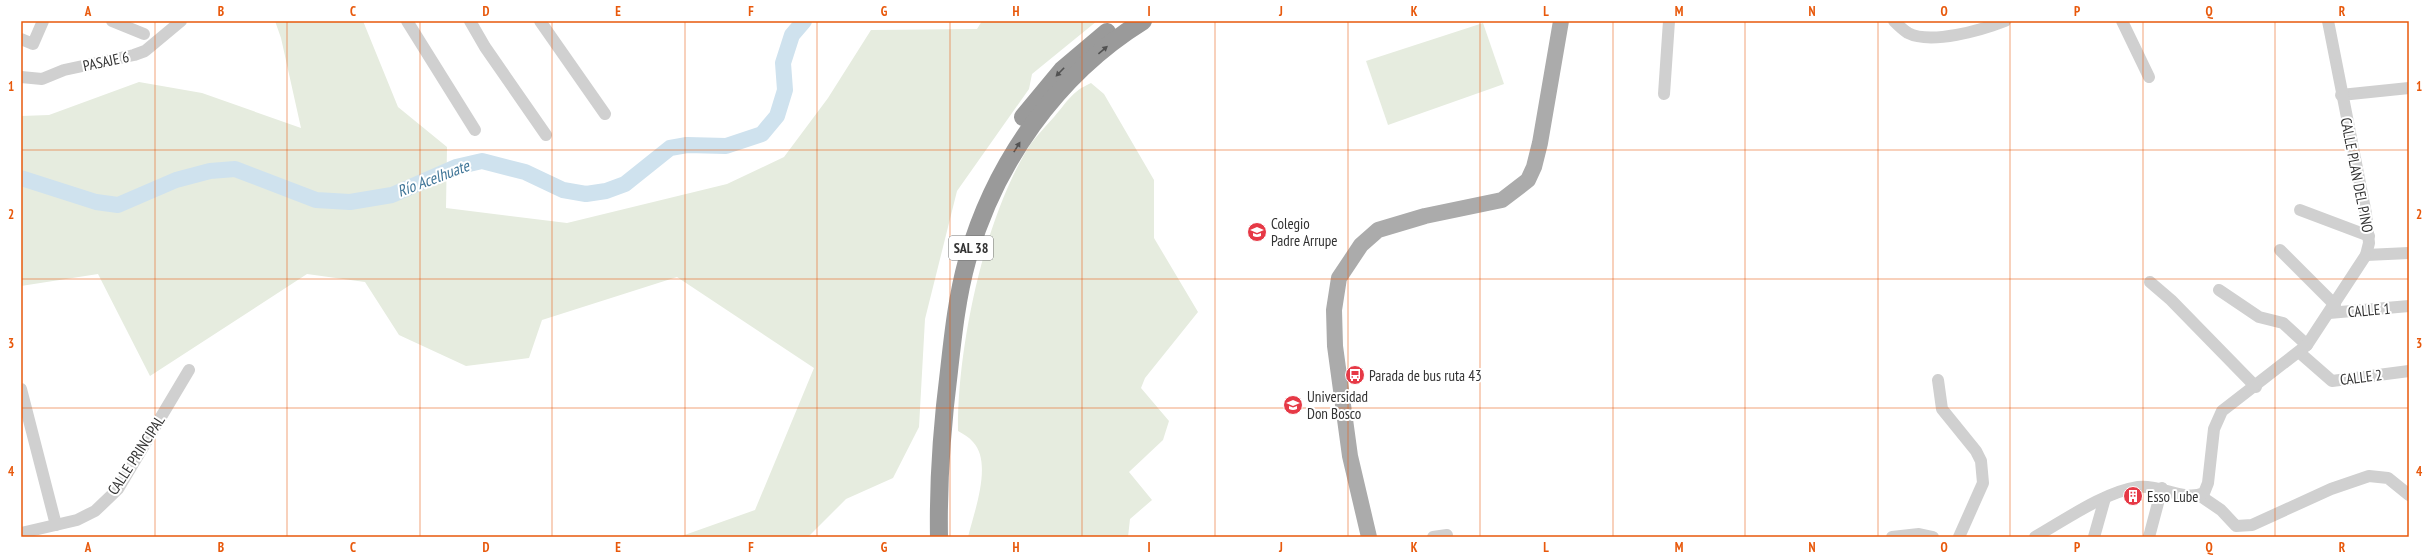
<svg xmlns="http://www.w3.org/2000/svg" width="2430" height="558" font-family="'PT Sans Narrow',sans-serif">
	<rect width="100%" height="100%" fill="#fff"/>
	<g fill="#e6ecdf">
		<polygon points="275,21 363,21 398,107 447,147 446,208 567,223 727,184 784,157 828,98 871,30 977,29 982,21 1097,21 1032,74 1029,89 957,191 925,319 919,427 893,478 846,499 808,537 679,537 755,510 814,368 677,277 542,320 529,358 466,366 399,335 365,282 307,274 150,376 98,274 21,286 21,116 49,115 139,82 202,93 301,128 281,38"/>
		<polygon points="1483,23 1504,84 1388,125 1366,61"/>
		<path d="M1091 83 1104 94 1154 180V238L1198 312 1145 378 1141 388 1169 421 1163 440 1129 472 1152 500 1130 519 1128 537H968C974 512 993 463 973 442 969 437 963 434 958 431 957 347 985 215 1030 145 1037 135 1046 126 1054 117 1068 101 1071 92 1091 83Z"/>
	</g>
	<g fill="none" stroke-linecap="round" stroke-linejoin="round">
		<polyline stroke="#cfe2ee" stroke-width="16" points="21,178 96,202 118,205 176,180 210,171 235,169 316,200 350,202 392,195 456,167 482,161 525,172 563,190 586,194 606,191 625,184 670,148 687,145 726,146 762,134 777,116 785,90 783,63 792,35 804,21"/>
		<g stroke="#d0d0d0" stroke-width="12">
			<polyline points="112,21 144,34"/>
			<polyline points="407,21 475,130"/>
			<polyline points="470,21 485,47 546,135"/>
			<polyline points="540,21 605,114"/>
			<path d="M1894 21C1898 25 1903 30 1908 33 1931 45 1982 30 2005 21"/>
			<polyline points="2122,21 2149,77"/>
			<polyline points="21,39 33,44 43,21"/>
			<polyline points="21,77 42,79 64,70 134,55 145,51 181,21"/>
			<polyline points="1664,94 1669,21"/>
			<polyline points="2341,95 2409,88"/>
			<polyline points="2300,210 2369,236"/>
			<polyline points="2280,250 2335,305"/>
			<polyline points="2366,255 2409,253"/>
			<polyline points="2150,282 2171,300 2256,387"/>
			<polyline points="2219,290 2259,317 2283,323 2307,345"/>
			<polyline points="2329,313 2409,306"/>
			<polyline points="2300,353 2332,381 2409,371"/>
			<polyline points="1938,380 1942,409 1976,451 1981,461 1983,483 1959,537"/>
			<polyline points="21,389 56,525"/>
			<polyline points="2199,495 2221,510 2236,526 2252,525 2331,489 2369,476 2388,478 2409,495"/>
			<polyline points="21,533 77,520 95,511 118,489 189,370"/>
			<polyline points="1433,537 1447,535"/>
			<polyline points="1892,537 1919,534 1933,537"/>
			<path d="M2035 537C2065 520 2104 492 2138 487 2159 484 2184 502 2204 493L2208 483 2214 429 2222 411 2307 345 2366 255 2369 243 2366 214 2328 21"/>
			<polyline points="2094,537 2105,498"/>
			<polyline points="2149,537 2162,488"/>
		</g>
		<polyline stroke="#ababab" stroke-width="16" points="1369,537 1350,456 1335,346 1334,310 1339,278 1361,245 1378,230 1425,216 1502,200 1528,180 1534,167 1540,143 1561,21"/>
		<g stroke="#9a9a9a" stroke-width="18">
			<polyline points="1023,117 1062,70 1107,32"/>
			<path d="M939 537C938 482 942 426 949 371 953 335 957 297 967 261 994 164 1056 75 1143 21"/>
		</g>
	</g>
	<defs><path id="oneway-solid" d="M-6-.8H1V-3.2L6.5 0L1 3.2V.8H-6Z"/></defs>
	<g fill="#525252">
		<use href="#oneway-solid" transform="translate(1103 50) rotate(-40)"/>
		<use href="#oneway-solid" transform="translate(1060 72) rotate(134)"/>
		<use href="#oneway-solid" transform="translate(1017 147) rotate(-58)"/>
	</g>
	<path fill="none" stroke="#e8590c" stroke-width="1" stroke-opacity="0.55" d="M155 21V537M287 21V537M420 21V537M552 21V537M685 21V537M817 21V537M950 21V537M1082 21V537M1215 21V537M1348 21V537M1480 21V537M1613 21V537M1745 21V537M1878 21V537M2010 21V537M2143 21V537M2275 21V537M21 150H2409M21 279H2409M21 408H2409"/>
	<defs>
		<g id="school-disc" transform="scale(1)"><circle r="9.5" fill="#e63946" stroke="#fff"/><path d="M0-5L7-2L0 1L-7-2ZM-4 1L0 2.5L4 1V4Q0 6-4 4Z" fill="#fff"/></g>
		<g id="bus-disc" transform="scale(1)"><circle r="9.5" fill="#e63946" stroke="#fff"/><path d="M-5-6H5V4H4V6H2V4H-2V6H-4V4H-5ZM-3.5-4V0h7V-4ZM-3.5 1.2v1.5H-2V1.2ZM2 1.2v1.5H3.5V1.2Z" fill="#fff"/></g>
		<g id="university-disc" transform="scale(1)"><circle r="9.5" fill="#e63946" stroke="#fff"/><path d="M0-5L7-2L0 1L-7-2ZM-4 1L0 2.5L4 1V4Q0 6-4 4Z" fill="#fff"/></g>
		<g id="building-disc" transform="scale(1)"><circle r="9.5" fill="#e63946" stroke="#fff"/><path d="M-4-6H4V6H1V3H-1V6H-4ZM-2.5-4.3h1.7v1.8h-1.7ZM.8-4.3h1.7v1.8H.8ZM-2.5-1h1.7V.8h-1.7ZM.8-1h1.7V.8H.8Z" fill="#fff"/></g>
	</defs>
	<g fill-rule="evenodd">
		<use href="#school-disc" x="1257" y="232"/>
		<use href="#bus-disc" x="1355" y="375"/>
		<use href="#university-disc" x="1293" y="405"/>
		<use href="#building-disc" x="2133" y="496"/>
	</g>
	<g text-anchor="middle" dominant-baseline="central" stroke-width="4" stroke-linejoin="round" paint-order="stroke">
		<rect fill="#fff" stroke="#707070" stroke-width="1" x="949" y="236" width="44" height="24" rx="3"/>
		<g font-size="14" font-weight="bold" fill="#333">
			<text x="971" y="248">SAL 38</text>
		</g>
		<g font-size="15" fill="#333" stroke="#fff">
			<text transform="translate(106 61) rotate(-12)">PASAJE 6</text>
			<text transform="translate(2357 175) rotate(79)">CALLE PLAN DEL PINO</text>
			<text transform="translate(2369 310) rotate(-5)">CALLE 1</text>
			<text transform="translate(2361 377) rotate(-7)">CALLE 2</text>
			<text transform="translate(136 455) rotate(-57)">CALLE PRINCIPAL</text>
		</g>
		<g font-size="15" fill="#333" stroke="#fff" text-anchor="start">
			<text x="1271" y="223">Colegio<tspan x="1271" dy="17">Padre Arrupe</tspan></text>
			<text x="1369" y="375">Parada de bus ruta 43</text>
			<text x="1307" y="396">Universidad<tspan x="1307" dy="17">Don Bosco</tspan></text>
			<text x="2147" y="496">Esso Lube</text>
		</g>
		<g font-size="16" font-style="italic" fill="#3f7597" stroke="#fff">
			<text transform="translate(433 178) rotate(-21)">Río Acelhuate</text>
		</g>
	</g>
	<rect width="2430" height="558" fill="none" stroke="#ffffff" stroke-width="44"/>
	<rect x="22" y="22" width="2386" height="514" fill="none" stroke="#e8590c" stroke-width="1.5"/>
	<g font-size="13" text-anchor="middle" font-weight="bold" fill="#e8590c">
		<text x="88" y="16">A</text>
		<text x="221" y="16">B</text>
		<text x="353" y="16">C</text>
		<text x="486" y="16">D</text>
		<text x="618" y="16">E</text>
		<text x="751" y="16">F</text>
		<text x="884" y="16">G</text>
		<text x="1016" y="16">H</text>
		<text x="1149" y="16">I</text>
		<text x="1281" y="16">J</text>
		<text x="1414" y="16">K</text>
		<text x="1546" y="16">L</text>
		<text x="1679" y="16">M</text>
		<text x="1812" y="16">N</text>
		<text x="1944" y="16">O</text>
		<text x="2077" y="16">P</text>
		<text x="2209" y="16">Q</text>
		<text x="2342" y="16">R</text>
		<text x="11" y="91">1</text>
		<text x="2419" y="91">1</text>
		<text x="11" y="219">2</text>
		<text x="2419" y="219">2</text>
		<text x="11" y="348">3</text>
		<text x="2419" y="348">3</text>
		<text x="11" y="476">4</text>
		<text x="2419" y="476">4</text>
		<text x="88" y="552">A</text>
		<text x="221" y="552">B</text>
		<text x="353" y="552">C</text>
		<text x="486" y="552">D</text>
		<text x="618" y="552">E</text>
		<text x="751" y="552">F</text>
		<text x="884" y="552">G</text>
		<text x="1016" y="552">H</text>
		<text x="1149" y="552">I</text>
		<text x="1281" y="552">J</text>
		<text x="1414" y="552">K</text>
		<text x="1546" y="552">L</text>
		<text x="1679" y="552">M</text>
		<text x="1812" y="552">N</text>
		<text x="1944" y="552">O</text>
		<text x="2077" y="552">P</text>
		<text x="2209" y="552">Q</text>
		<text x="2342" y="552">R</text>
	</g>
</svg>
